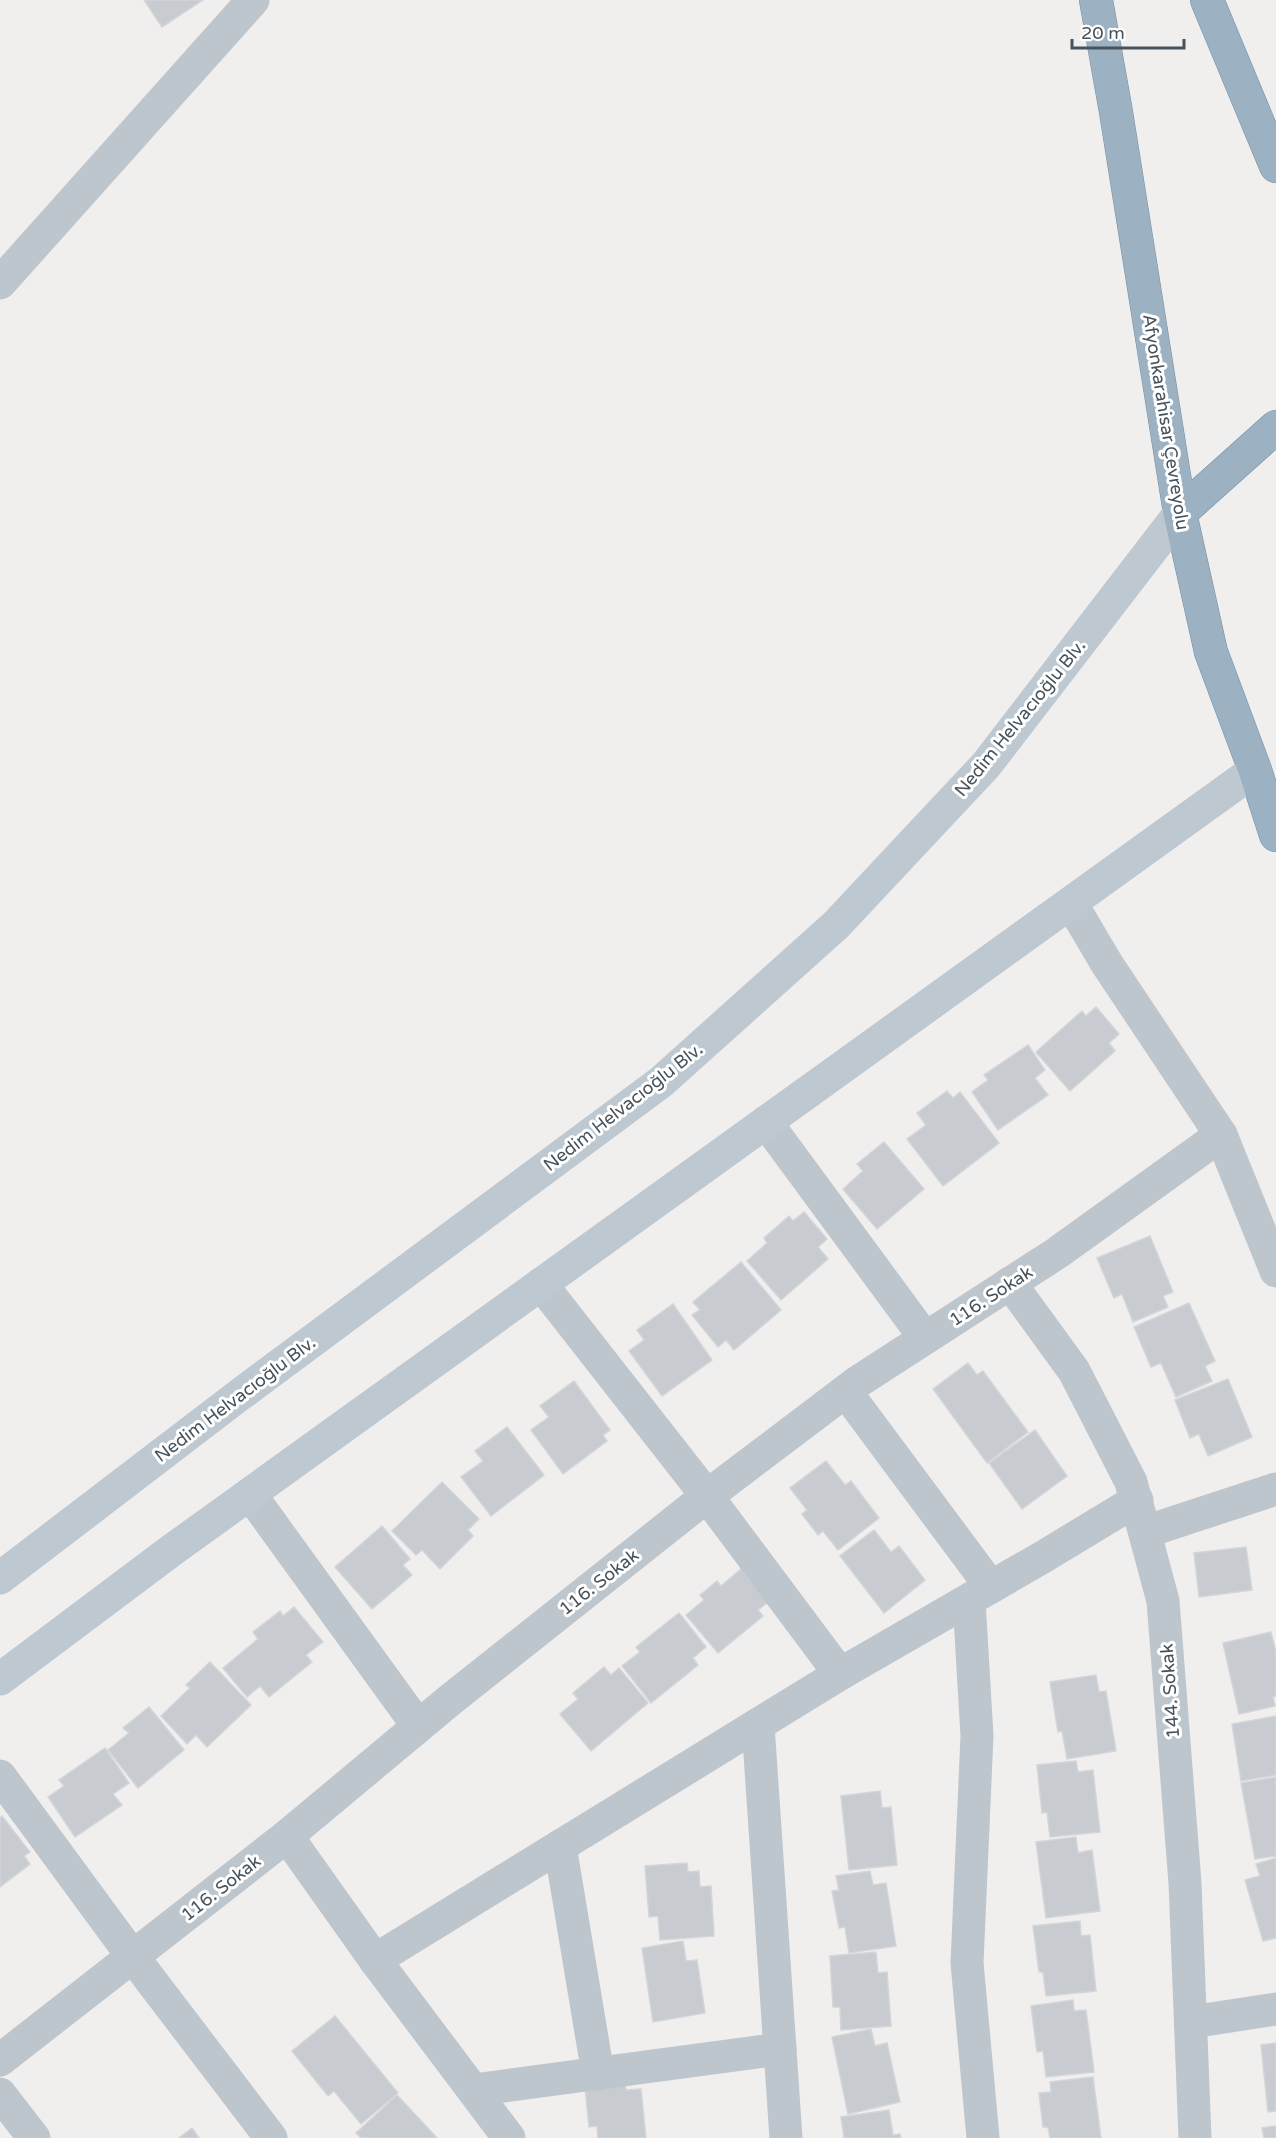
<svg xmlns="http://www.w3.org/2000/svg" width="1276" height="2138" font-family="'Varela Round',sans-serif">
	<rect width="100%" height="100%" fill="#f1eeee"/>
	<g fill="#c8cbd0" stroke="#d2d5d9" stroke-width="1.5">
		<polygon points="144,0 203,0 162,27"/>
		<polygon points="1096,1007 1119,1034 1109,1043 1115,1051 1070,1091 1036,1052 1082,1011 1086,1016"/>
		<polygon points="1028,1045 1045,1070 1035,1078 1048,1095 998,1130 972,1092 988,1080 984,1075"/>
		<polygon points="947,1091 953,1098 960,1092 999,1143 943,1186 907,1139 926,1125 917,1113"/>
		<polygon points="884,1142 924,1189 877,1229 843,1189 863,1171 857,1164"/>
		<polygon points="804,1212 827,1239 818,1247 828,1259 781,1300 747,1261 767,1243 764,1238 789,1216 793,1221"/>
		<polygon points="1150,1236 1173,1292 1163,1296 1168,1307 1133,1322 1122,1294 1114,1298 1097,1258"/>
		<polygon points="741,1262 781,1310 734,1350 726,1340 718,1347 692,1315 700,1310 693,1302"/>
		<polygon points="1189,1303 1215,1361 1205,1366 1212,1381 1176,1397 1161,1363 1151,1367 1134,1327"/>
		<polygon points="673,1304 712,1360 662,1396 629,1351 644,1340 637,1330"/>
		<polygon points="968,1363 977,1375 983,1371 1028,1432 987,1463 933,1389"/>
		<polygon points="1228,1379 1252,1437 1208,1456 1199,1434 1190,1438 1175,1400"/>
		<polygon points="574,1381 610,1430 603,1435 607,1441 563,1474 531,1430 549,1417 540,1406"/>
		<polygon points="507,1427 544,1475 491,1516 461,1477 483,1461 475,1451"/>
		<polygon points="1035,1430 1067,1476 1022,1509 989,1463"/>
		<polygon points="826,1461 845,1485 851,1481 879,1518 838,1550 823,1531 818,1535 802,1514 807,1510 790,1488"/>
		<polygon points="442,1482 479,1519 468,1530 473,1536 440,1569 422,1550 416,1555 392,1531"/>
		<polygon points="382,1526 410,1559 403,1565 412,1575 372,1609 335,1567"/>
		<polygon points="874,1530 891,1552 899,1546 925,1580 884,1613 840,1556"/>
		<polygon points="1246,1547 1252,1590 1199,1597 1194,1553"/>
		<polygon points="741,1569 768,1602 758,1610 763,1616 718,1653 686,1615 704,1600 700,1595 717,1581 721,1586"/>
		<polygon points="294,1607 323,1642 306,1655 312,1662 269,1697 260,1686 247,1697 223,1668 258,1639 253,1632 280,1611 283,1616"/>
		<polygon points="679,1613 706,1647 693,1658 698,1665 651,1703 622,1666 640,1652 636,1647"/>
		<polygon points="1271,1632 1276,1652 1276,1696 1273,1697 1275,1706 1239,1714 1223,1643"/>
		<polygon points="210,1662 251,1705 207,1747 196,1735 187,1744 161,1716 190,1688 186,1685"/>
		<polygon points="604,1667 611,1675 619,1668 648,1703 591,1751 560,1714 578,1699 573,1693"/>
		<polygon points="1096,1675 1099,1692 1106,1691 1116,1751 1067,1759 1062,1731 1058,1732 1050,1682"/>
		<polygon points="149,1707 184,1750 138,1788 108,1750 129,1733 123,1728"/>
		<polygon points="1276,1716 1276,1775 1241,1781 1232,1724"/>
		<polygon points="105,1748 129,1783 113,1794 122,1805 75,1837 48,1797 64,1786 59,1780"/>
		<polygon points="1076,1761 1078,1772 1093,1770 1100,1832 1050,1837 1047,1812 1042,1813 1037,1765"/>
		<polygon points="1276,1777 1276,1856 1255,1859 1241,1783"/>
		<polygon points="880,1791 882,1808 891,1807 897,1865 849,1870 841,1796"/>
		<polygon points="2,1816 30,1852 24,1856 30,1864 0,1887 0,1818"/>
		<polygon points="1076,1837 1078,1853 1092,1850 1100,1911 1046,1918 1036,1842"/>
		<polygon points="1276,1858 1276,1938 1263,1941 1245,1880 1260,1876 1256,1864"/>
		<polygon points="687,1863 688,1872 699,1871 700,1887 711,1886 714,1936 660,1940 658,1916 649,1917 645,1866"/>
		<polygon points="870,1871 873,1885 886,1883 896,1946 849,1953 845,1927 839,1928 832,1891 839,1890 836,1876"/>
		<polygon points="1080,1921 1081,1936 1090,1935 1096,1991 1046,1996 1043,1972 1039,1972 1033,1926"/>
		<polygon points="683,1941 686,1961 697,1960 705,2013 653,2022 642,1948"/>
		<polygon points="876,1952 878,1973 887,1972 891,2026 841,2030 840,2007 833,2007 830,1956"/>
		<polygon points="1073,2000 1074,2011 1086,2010 1094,2072 1046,2077 1043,2051 1037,2052 1031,2006"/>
		<polygon points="335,2016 398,2093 361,2124 334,2091 328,2096 292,2051"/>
		<polygon points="871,2029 875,2046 887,2043 900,2102 848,2114 832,2037"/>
		<polygon points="1276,2043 1276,2111 1268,2112 1261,2045"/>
		<polygon points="624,2075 626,2090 641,2089 646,2138 598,2138 597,2126 589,2127 584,2078"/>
		<polygon points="1093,2077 1101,2138 1050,2138 1048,2127 1043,2127 1039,2093 1051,2092 1050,2082"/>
		<polygon points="397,2095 437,2138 361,2138 356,2133"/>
		<polygon points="889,2110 893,2135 900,2134 901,2138 844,2138 841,2117"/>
		<polygon points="1276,2126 1276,2138 1264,2138 1262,2128"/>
		<polygon points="192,2128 199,2138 179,2138"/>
	</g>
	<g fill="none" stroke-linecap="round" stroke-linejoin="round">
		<g stroke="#738fa6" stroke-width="34">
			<g id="trunk">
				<polyline points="1096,0 1116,112 1180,513 1211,652 1255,770 1276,835"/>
				<polyline points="1207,0 1276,166"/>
				<polyline points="1180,513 1276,427"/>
			</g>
		</g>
		<g stroke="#bdc6cc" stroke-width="33">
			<polyline points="0,283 253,0"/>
			<polyline points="1071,903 1107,964 1221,1135 1276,1271"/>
			<polyline points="766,1122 925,1338"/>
			<polyline points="1010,1283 1074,1371 1131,1482 1163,1601 1185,1883 1195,2138"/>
			<polyline points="541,1284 707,1496 840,1674"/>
			<polyline points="846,1392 991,1587"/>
			<polyline points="250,1494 418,1726"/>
			<polyline points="1145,1532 1276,1489"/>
			<polyline points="969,1600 977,1736 967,1963 983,2138"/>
			<polyline points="758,1725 786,2138"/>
			<polyline points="0,1776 133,1957 271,2138"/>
			<polyline points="287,1836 375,1960 509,2138"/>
			<polyline points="560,1846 598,2074"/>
			<polyline points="375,1960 840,1674 1043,1557 1137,1500"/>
			<polyline points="1191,2022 1276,2009"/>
			<polyline points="0,2060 287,1836 450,1700 707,1496 859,1381 1057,1253 1221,1135"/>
			<polyline points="474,2090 780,2049"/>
			<polyline points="0,2094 34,2138"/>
		</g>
		<g stroke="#bdc8d1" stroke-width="33">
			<polyline points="0,1578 238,1396 661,1082 836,925 986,765 1180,513"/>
			<polyline points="0,1679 172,1550 1255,770"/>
		</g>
		<use href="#trunk" stroke="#9cb2c3" stroke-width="33"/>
	</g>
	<g text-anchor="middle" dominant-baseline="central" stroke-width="6" stroke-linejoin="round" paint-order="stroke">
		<g font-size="18" fill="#47525a" stroke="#fff">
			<text transform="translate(1166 422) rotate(81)">Afyonkarahisar Çevreyolu</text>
			<text transform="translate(1020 718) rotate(-51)">Nedim Helvacıoğlu Blv.</text>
			<text transform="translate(623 1107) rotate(-38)">Nedim Helvacıoğlu Blv.</text>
			<text transform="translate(991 1296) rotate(-33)">116. Sokak</text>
			<text transform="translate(235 1399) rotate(-37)">Nedim Helvacıoğlu Blv.</text>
			<text transform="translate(599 1582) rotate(-38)">116. Sokak</text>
			<text transform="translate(1170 1691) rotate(-94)">144. Sokak</text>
			<text transform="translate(221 1888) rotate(-38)">116. Sokak</text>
		</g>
	</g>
	<path d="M1072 39v9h112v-9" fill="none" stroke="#47525a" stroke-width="3"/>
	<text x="1081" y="39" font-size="18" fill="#47525a" stroke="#ffffff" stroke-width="4.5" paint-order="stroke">20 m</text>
</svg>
